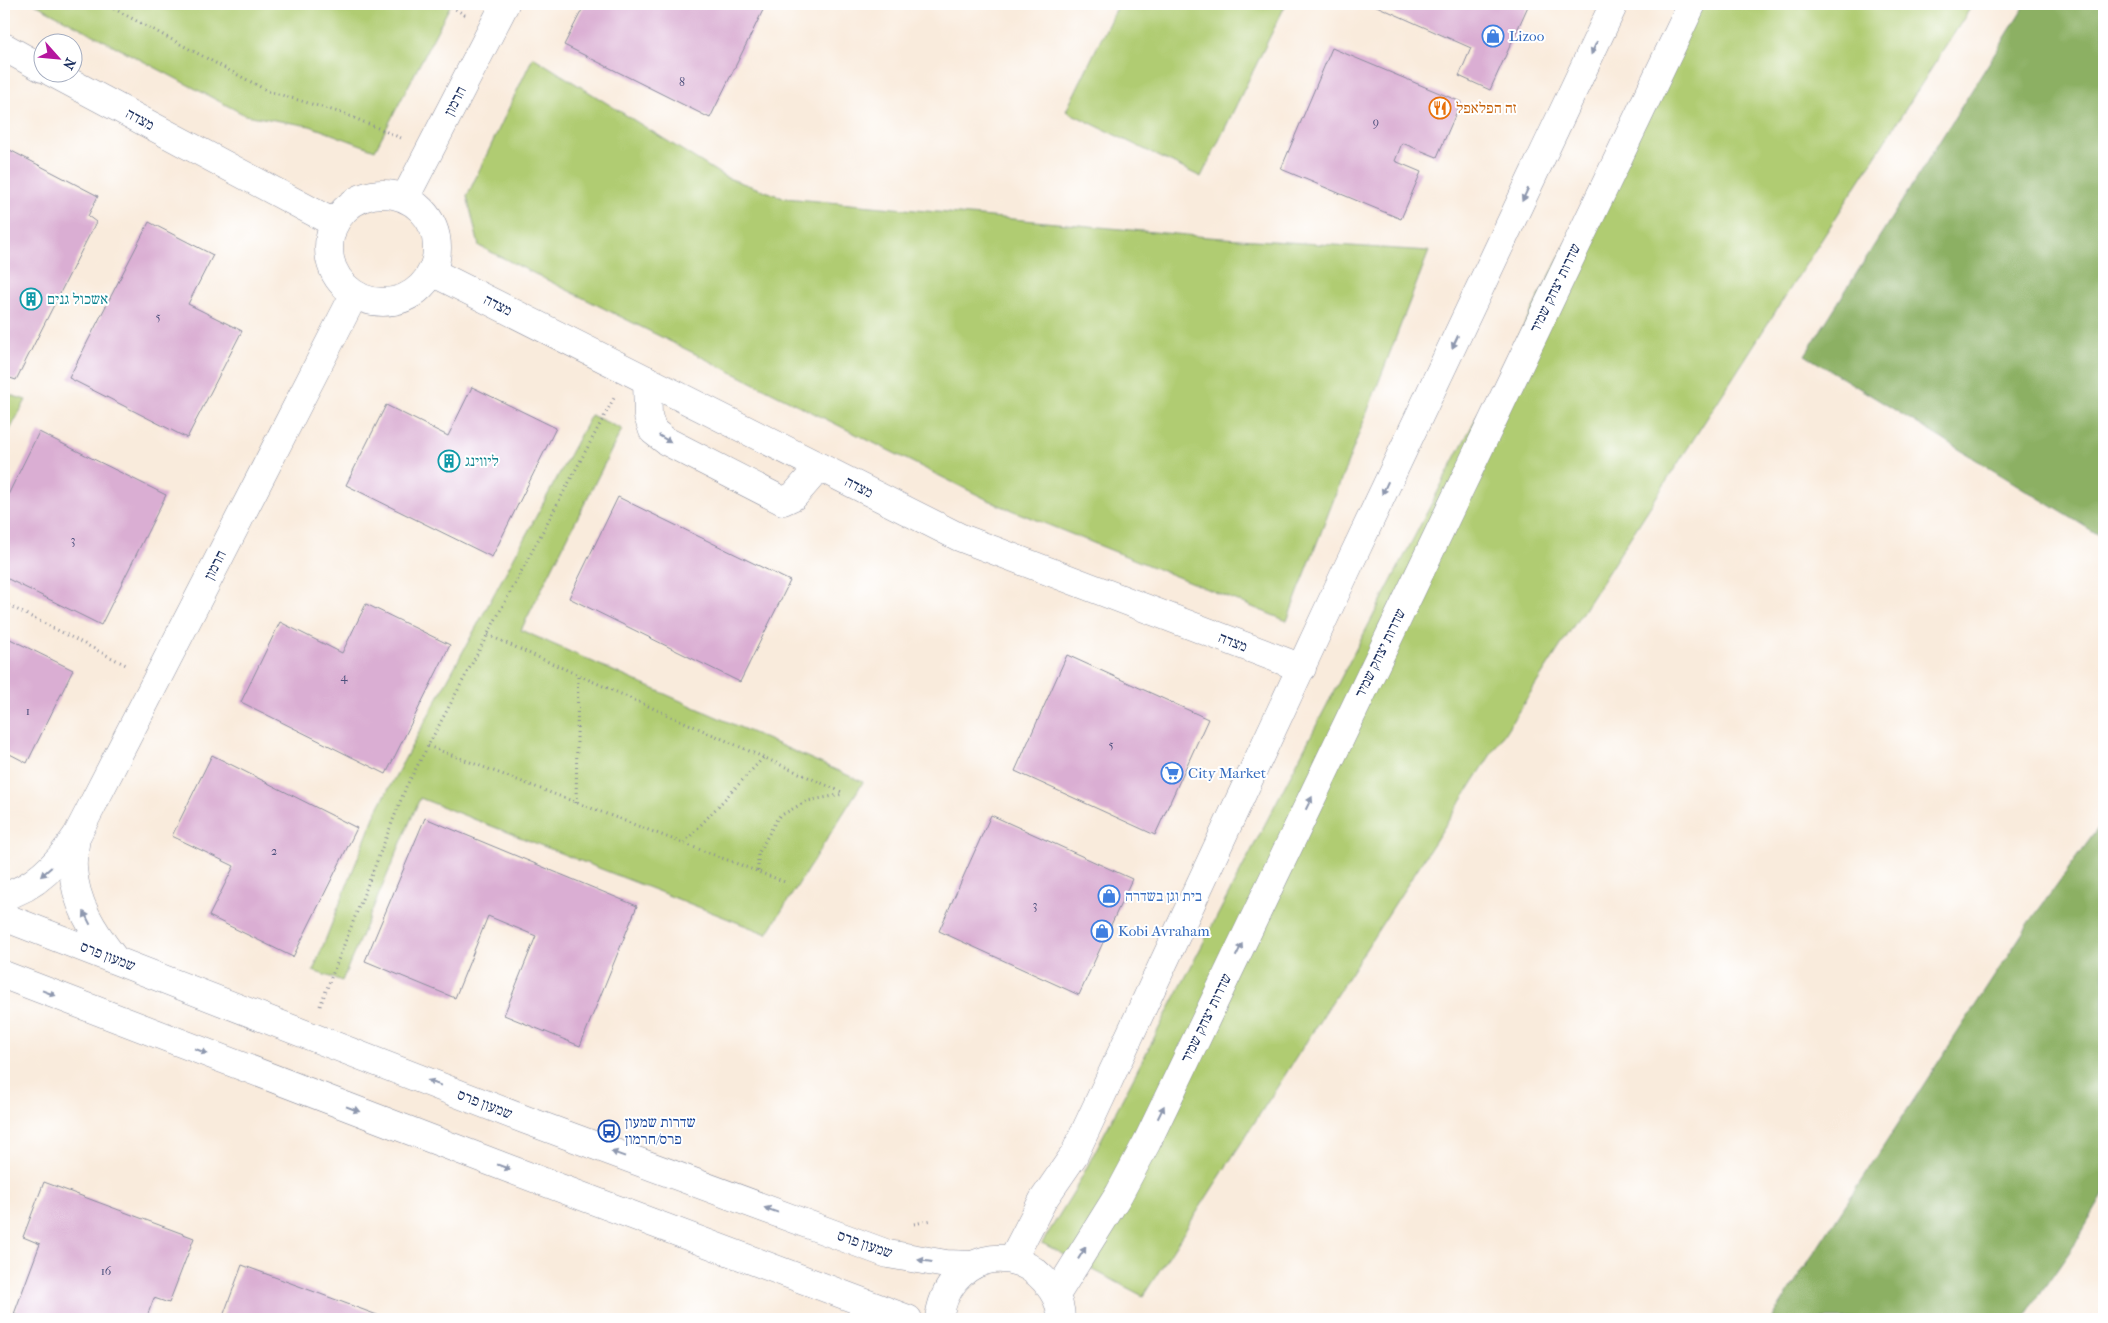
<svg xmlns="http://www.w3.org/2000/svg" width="2108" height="1323" font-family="'IM FELL French Canon','Frank Ruhl Libre',serif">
	<rect width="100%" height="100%" fill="#fff"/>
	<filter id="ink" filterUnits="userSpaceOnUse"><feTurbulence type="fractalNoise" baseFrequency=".02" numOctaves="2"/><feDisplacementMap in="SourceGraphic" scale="10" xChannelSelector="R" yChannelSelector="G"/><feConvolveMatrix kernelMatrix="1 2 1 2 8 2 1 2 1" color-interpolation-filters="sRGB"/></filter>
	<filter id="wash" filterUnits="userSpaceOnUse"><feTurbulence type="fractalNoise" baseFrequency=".0096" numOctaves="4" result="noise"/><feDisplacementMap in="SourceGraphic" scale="20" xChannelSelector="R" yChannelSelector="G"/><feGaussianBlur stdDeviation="1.12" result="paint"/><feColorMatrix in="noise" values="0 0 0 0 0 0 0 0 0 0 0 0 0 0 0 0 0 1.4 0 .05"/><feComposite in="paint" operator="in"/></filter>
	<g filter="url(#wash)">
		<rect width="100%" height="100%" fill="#f9ebdc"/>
		<g fill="#b0cc72" stroke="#667e68">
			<polygon points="35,4 451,4 375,150 310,126 245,115"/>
			<polygon points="1118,4 1286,4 1201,177 1066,111"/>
			<polygon points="1691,4 1973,4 1143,1296 1042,1243 1076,1188"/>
			<polygon points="533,57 725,177 785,198 1208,237 1429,251 1287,621 994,503 479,246 467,196"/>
			<polygon points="4,393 26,400 4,441"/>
			<polygon points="591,415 622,429 521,630 863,782 767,934 420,798 342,981 313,971 376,812"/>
		</g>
		<g fill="#8cb064" stroke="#547061">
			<polygon points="2026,4 2104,4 2104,538 1805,355"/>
			<polygon points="2104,820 2104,1194 2075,1244 2023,1319 1771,1319 2029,923"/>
		</g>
		<g id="blocks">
			<g fill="#daaed3">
				<polygon points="585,4 766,4 710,118 564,45"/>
				<polygon points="1372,4 1529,4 1490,90 1459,76 1471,48"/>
				<polygon points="1332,48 1461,102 1437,157 1402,143 1395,161 1421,172 1401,219 1281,169"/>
				<polygon points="4,147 98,196 88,216 96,222 16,380 4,376"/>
				<polygon points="149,222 213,255 188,304 242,331 187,438 69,378"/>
				<polygon points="472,387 556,428 492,557 346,485 386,405 448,436"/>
				<polygon points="39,432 166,495 101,625 4,577 4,503"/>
				<polygon points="618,497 790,581 740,682 569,598"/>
				<polygon points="366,604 450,645 386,774 241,702 280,622 342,653"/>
				<polygon points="4,636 73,670 27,763 4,751"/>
				<polygon points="1067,655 1208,719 1155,835 1015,771"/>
				<polygon points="212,755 357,828 293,957 209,916 234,866 172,836"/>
				<polygon points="991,815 1132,879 1079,995 939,931"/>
				<polygon points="425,818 637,906 580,1046 504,1015 536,936 488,916 455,998 365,961"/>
				<polygon points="44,1182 194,1238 169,1303 154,1298 146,1319 27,1319 14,1314 40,1244 23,1237"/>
				<polygon points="242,1265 388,1319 222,1319"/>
			</g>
		</g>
	</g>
	<g filter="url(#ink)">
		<use href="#blocks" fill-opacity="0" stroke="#8a8d9d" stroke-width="1"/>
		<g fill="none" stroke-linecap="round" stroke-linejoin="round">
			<g stroke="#8a8d9d" stroke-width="29">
				<g id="minor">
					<polyline points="4,47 42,68"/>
					<polyline points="51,72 334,223"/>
					<circle cx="383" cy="248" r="54"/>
					<polyline points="405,198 505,4"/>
					<polyline points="432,272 959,537 1302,668"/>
					<polyline points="647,380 648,416 653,431 666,441 783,501 794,496 819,467"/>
					<path d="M76 837C75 847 72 858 73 868 75 903 93 931 114 958"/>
					<path d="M4 896C36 888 59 862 77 835L354 295"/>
					<polyline points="4,917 526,1120 888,1254 946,1264 973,1265"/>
					<polyline points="4,975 507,1168 908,1319"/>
					<polyline points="1012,1260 1043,1200 1074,1155 1346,571 1614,4"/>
					<polyline points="1056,1295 1119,1194 1147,1142 1692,4"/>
					<path d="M939 1319C947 1256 1016 1236 1052 1290 1058 1299 1061 1309 1061 1319"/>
				</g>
			</g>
			<g stroke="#8a8d9d" stroke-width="3" stroke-dasharray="1 4" stroke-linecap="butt">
				<polyline points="105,4 268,91 345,114 401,138"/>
				<polyline points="447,4 465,15"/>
				<polyline points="4,603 128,666"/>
				<polyline points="488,635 844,793"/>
				<polyline points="428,746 785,882"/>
				<polyline points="576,803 578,676"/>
				<polyline points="684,843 763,758"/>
				<polyline points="758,871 758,854 778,817 807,801 844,794"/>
				<polyline points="320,1006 406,787 614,398"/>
				<polyline points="914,1224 932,1220"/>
			</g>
			<use href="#minor" stroke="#fff" stroke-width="28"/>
		</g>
		<defs><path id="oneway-solid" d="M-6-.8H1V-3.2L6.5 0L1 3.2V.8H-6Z" transform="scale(1.25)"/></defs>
		<g fill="#8d97ae">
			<use href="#oneway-solid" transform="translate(1594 48) rotate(114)"/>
			<use href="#oneway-solid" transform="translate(1525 195) rotate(115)"/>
			<use href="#oneway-solid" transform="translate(1455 342) rotate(115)"/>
			<use href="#oneway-solid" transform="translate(665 439) rotate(31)"/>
			<use href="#oneway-solid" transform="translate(1385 488) rotate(115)"/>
			<use href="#oneway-solid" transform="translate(1309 803) rotate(-64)"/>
			<use href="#oneway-solid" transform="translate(46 872) rotate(139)"/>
			<use href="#oneway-solid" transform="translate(87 918) rotate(-117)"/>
			<use href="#oneway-solid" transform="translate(1239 950) rotate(-64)"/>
			<use href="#oneway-solid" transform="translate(49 993) rotate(21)"/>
			<use href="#oneway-solid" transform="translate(201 1051) rotate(21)"/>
			<use href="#oneway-solid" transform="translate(434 1083) rotate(-159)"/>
			<use href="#oneway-solid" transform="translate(353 1109) rotate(21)"/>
			<use href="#oneway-solid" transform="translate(1161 1112) rotate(-64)"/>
			<use href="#oneway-solid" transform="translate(618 1154) rotate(-160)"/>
			<use href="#oneway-solid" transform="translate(504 1167) rotate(21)"/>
			<use href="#oneway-solid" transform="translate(771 1210) rotate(-160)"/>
			<use href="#oneway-solid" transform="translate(1082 1253) rotate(-58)"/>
			<use href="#oneway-solid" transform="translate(925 1261) rotate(-172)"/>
		</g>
	</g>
	<defs>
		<g id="shop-ring" transform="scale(1.125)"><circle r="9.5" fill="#fff" stroke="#3f7fe0" stroke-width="1.5"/><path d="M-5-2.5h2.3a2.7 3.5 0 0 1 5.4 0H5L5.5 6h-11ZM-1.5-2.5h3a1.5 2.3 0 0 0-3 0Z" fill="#3f7fe0"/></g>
		<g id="restaurant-ring" transform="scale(1.125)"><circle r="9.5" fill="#fff" stroke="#e8710a" stroke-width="1.5"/><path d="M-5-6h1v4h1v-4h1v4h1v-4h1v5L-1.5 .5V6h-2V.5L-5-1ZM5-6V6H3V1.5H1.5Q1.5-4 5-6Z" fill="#e8710a"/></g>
		<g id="building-ring" transform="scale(1.125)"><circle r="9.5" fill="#fff" stroke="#0f9aa8" stroke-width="1.5"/><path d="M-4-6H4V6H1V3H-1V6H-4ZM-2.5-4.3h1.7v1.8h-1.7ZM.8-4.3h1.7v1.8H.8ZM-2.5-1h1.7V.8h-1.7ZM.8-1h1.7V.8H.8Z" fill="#0f9aa8"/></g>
		<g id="supermarket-ring" transform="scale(1.125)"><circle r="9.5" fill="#fff" stroke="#3f7fe0" stroke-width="1.5"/><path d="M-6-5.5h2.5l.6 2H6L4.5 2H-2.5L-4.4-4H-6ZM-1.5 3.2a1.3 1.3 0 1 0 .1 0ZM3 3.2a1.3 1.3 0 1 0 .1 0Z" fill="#3f7fe0"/></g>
		<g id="bus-ring" transform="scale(1.125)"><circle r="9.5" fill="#fff" stroke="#1a4fb4" stroke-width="1.5"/><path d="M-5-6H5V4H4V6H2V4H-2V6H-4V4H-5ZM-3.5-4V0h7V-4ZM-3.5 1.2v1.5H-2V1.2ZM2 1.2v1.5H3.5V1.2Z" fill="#1a4fb4"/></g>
	</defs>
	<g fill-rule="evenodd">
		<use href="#shop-ring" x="1493" y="36"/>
		<use href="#restaurant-ring" x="1440" y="108"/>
		<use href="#building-ring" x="31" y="299"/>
		<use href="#building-ring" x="449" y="461"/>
		<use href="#supermarket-ring" x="1172" y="773"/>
		<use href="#shop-ring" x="1109" y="896"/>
		<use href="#shop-ring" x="1102" y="931"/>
		<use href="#bus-ring" x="609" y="1131"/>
	</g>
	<g text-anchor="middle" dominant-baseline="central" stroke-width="4" stroke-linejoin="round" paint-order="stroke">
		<g font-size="12" fill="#4b4f7b">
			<text x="682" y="82">8</text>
			<text x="1376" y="122">9</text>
			<text x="158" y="317">5</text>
			<text x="73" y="540">3</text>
			<text x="344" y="677">4</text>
			<text x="28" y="711">1</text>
			<text x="1111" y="745">5</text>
			<text x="274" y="851">2</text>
			<text x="1035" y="905">3</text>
			<text x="106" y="1271">16</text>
		</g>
		<g font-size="15" fill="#366cbe" stroke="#fff" text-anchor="start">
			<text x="1509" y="36">Lizoo</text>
			<text x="1188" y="773">City Market</text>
			<text x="1125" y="896">בית וגן בשדרה</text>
			<text x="1118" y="931">Kobi Avraham</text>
		</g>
		<g font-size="15" fill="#1b2f5e" stroke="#fff">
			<text transform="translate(455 101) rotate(-63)">חרמון</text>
			<text transform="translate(140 119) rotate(28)">מצדה</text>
			<text transform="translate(1555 288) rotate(-64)">שדרות יצחק שמיר</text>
			<text transform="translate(498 305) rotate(27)">מצדה</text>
			<text transform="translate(859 487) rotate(27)">מצדה</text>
			<text transform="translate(215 565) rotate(-63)">חרמון</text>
			<text transform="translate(1233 642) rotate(21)">מצדה</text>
			<text transform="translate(1380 653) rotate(-64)">שדרות יצחק שמיר</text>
			<text transform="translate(108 956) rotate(21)">שמעון פרס</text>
			<text transform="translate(1206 1018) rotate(-64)">שדרות יצחק שמיר</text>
			<text transform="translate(485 1104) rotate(21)">שמעון פרס</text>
			<text transform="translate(865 1244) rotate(19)">שמעון פרס</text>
		</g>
		<g font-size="15" fill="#c56008" stroke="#fff" text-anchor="start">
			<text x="1456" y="108">זה הפלאפל</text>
		</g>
		<g font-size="15" fill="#0d838f" stroke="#fff" text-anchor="start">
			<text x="47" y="299">אשכול גנים</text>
			<text x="465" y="461">ליווינג</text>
		</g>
		<g font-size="15" fill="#164399" stroke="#fff" text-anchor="start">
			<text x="625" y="1122">שדרות שמעון<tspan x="625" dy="17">פרס/חרמון</tspan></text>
		</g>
	</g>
	<rect width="2108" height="1323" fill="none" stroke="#fff" stroke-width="20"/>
	<g transform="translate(58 58) rotate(117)"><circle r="24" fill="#ffffff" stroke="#a4acbf"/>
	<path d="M0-4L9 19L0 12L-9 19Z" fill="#b5179e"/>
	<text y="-8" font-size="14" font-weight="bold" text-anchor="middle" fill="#1b2f5e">N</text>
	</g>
</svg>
